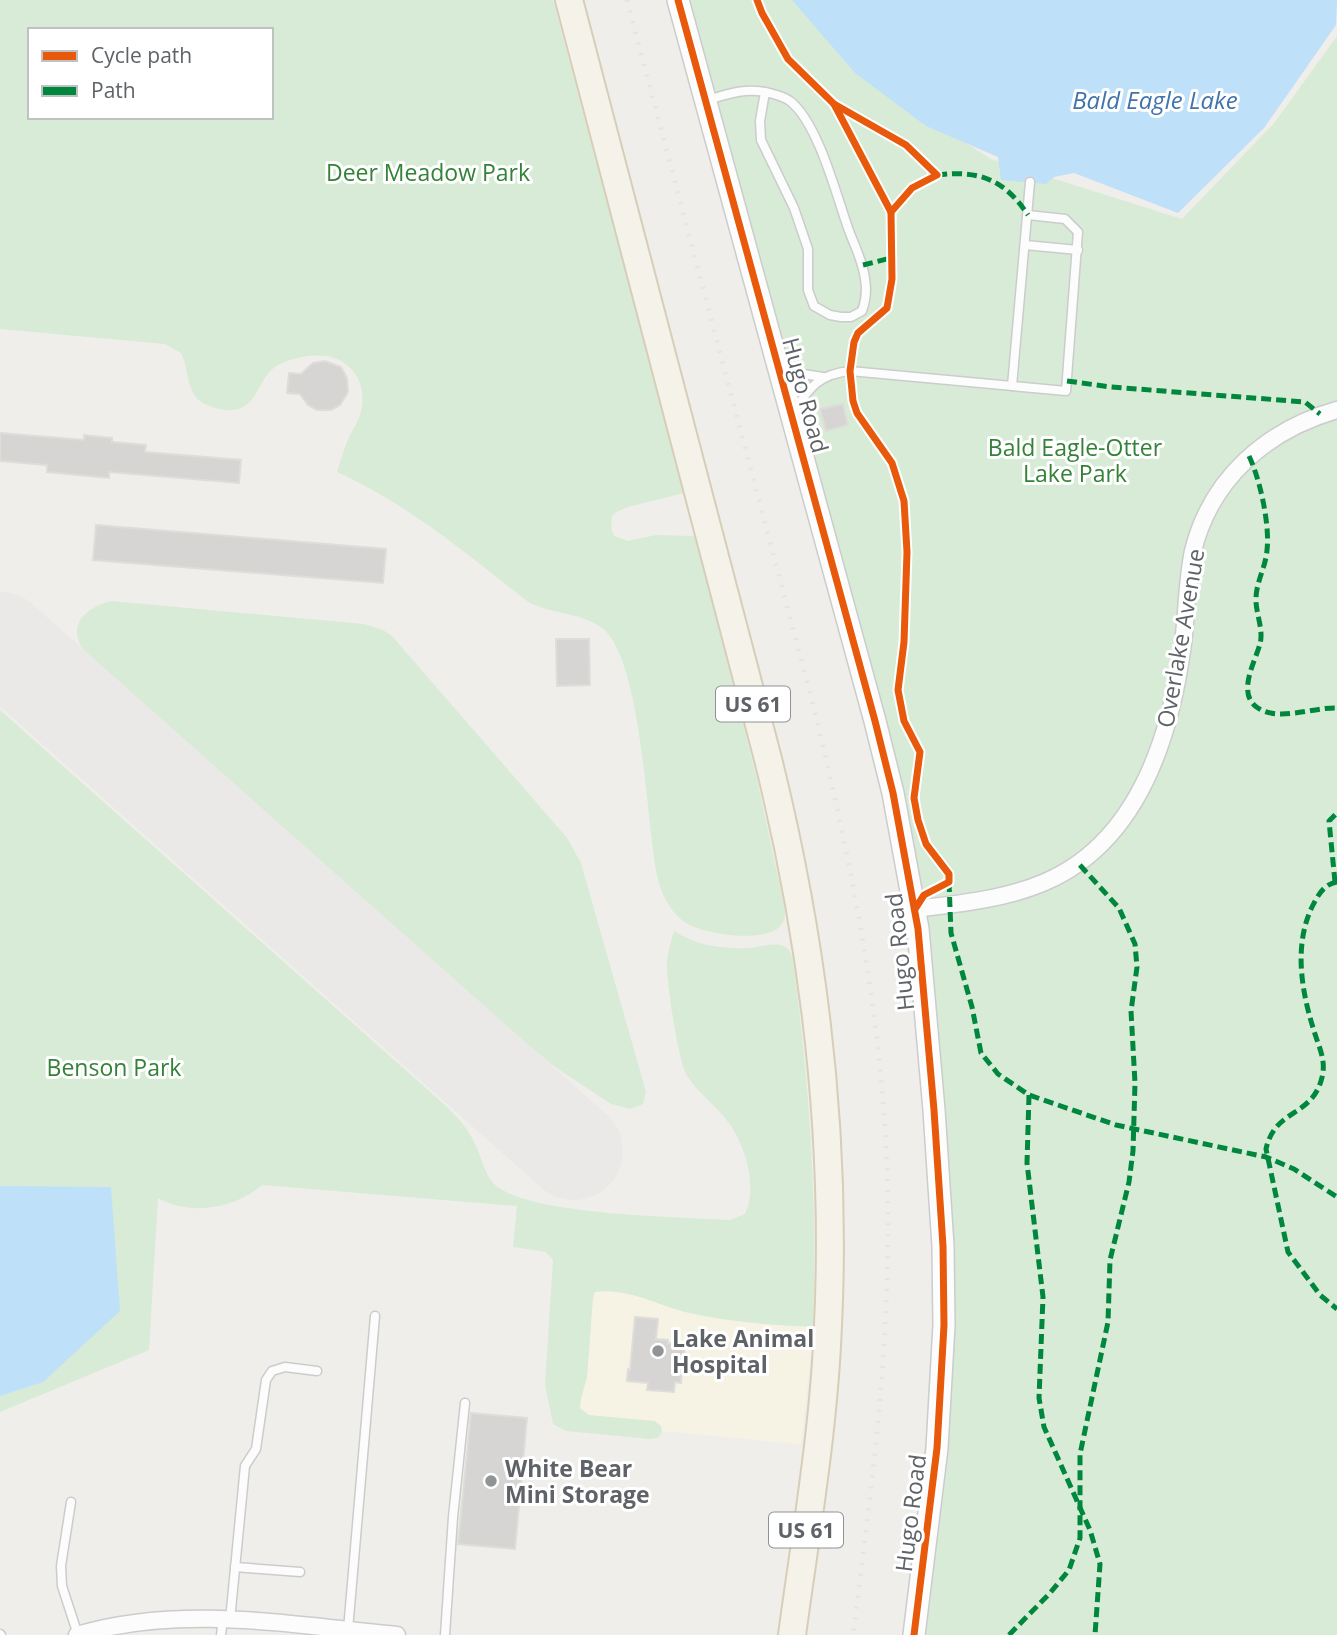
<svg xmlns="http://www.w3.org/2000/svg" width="1337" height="1635" font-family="'Open Sans',sans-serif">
	<rect width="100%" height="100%" fill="#efeeea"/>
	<polygon fill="#f7f3e4" points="572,1211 815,1284 809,1373 801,1444 553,1421"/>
	<g fill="#d8ebd6" fill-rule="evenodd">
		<path d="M0 0H553L684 493 628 507 616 512 612 516 611 528 614 536 628 541 656 535 695 536 757 779 785 910C785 915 785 921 781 925 767 944 701 935 683 921 669 910 661 893 657 875 646 822 642 658 602 628 579 611 550 615 527 601 464 552 411 506 337 472 340 462 343 452 347 442 352 430 360 420 362 407 366 383 352 360 326 356 310 354 289 358 275 367 259 378 259 400 241 408 232 412 219 410 210 406 184 398 191 373 181 353L165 344 0 329ZM30 30H271V117H30Z"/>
		<polygon points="678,0 793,0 857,74 991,159 1182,219 1275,122 1337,36 1337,1635 917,1635 941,1391 918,929"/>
		<path d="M111 601 364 624 383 630 392 636 555 824 567 838 581 863 646 1092 643 1104 630 1109 611 1104 555 1067 517 1036 94 664C67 636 72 612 111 601Z"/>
		<path d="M0 710 446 1106C458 1118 468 1128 475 1144 481 1156 484 1172 493 1183 525 1216 682 1217 730 1220L745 1214C759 1186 744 1140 725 1118 713 1103 696 1091 686 1074 678 1058 666 981 667 962 668 951 671 941 674 931 697 946 722 949 750 948 760 947 774 942 783 946 789 948 791 953 793 959 809 1081 818 1204 813 1327 771 1325 730 1322 689 1313 659 1306 627 1287 595 1292L593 1298 587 1378 581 1398 580 1408 589 1415 655 1421 661 1426 662 1432 658 1438 650 1439 566 1431 553 1424 545 1385 553 1260 546 1252 513 1247 517 1206 262 1185C235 1209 190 1216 158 1198L149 1350 0 1412Z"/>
	</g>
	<g fill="#bfe0f9">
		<polygon points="792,0 1337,0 1336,25 1264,128 1178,213 1074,173 1054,177 1046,184 1001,180 998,157 926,126 855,73"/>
		<polygon points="0,1186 111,1187 120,1311 43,1382 0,1396"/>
	</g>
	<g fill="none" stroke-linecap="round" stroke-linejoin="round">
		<polyline stroke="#eae9e7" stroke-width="98" points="0,641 574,1151"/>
	</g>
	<g fill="#d6d5d3" stroke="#deddd9" stroke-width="2">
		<polygon points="325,361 341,367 347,378 348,392 340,405 331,410 317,410 308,405 300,394 287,393 289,373 301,374 313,363"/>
		<polygon points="843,404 848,425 826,431 820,409"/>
		<polygon points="0,433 84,440 84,435 112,438 112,442 146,445 145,452 241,460 239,483 109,472 109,478 47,472 47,465 0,461"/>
		<polygon points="96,525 386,549 383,583 93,560"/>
		<polygon points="556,639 589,639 590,685 557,686"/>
		<polygon points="635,1317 658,1319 656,1339 668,1340 668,1343 684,1344 685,1371 682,1370 681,1383 675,1382 674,1392 647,1390 648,1383 627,1381 628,1369 630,1370"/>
		<polygon points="471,1413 527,1418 515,1549 458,1544"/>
	</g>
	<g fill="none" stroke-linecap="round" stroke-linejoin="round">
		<g stroke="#cbcccc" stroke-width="11">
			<g id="service">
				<path d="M708 100C728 94 744 88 765 92L760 121 761 140 794 208 808 249V290L814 306 830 315 841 317H851L862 311C866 300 867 290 865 279 863 261 854 245 848 228 836 194 818 123 790 101 783 96 773 94 765 92"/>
				<polyline points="1025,245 1078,250"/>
				<polyline points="781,377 803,374 823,377"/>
				<polyline points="1012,386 1030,182"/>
				<path d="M794 410C811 386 820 374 850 371L1066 391 1078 232 1065 219 1028 215"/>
				<polyline points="71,1502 61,1566 62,1586 78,1635"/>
				<polyline points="235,1567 300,1572"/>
				<polyline points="230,1620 245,1466 256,1449 266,1380 272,1371 285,1367 317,1371"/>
				<polyline points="348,1630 375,1316"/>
				<polyline points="0,1634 1,1635"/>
				<polyline points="221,1635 223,1619"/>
				<polyline points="445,1635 453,1517 465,1403"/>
			</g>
		</g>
		<g stroke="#cbcccc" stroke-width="19">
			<g id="minor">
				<path d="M915 909C958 904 1006 899 1045 882 1136 843 1169 742 1182 651 1187 618 1186 584 1193 551 1211 478 1267 430 1337 410"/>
				<path d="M77 1635C181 1604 291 1625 397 1635"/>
			</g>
		</g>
		<g stroke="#cbcccc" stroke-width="24">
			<polyline id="tertiary" points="678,0 875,721 893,793 918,929 934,1110 943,1246 944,1325 937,1448 914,1635"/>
		</g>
		<g stroke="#d7ceb8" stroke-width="30">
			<path id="primary" d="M569 0 768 759C814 944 837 1134 828 1325 824 1429 806 1532 792 1635"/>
		</g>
		<use href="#service" stroke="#fdfcfc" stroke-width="8"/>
		<use href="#minor" stroke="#fdfcfc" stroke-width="16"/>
		<use href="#tertiary" stroke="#fdfcfc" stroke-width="21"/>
		<use href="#primary" stroke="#f4f2e9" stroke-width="26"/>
		<path stroke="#e4e4e4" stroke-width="4.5" stroke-dasharray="2 9" stroke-linecap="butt" d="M627 0 812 701C855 875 889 1050 888 1229 888 1365 870 1500 853 1635"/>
		<g stroke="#00873e" stroke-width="5" stroke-dasharray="10 5" stroke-linecap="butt">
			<path d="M937 175C979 170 1004 179 1028 215"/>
			<polyline points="863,265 891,258"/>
			<polyline points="1067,381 1111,387 1305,402 1320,414"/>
			<path d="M1249 456C1260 479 1270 525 1267 550 1266 566 1257 580 1256 597 1255 612 1264 629 1260 644 1255 662 1236 694 1258 708 1279 722 1313 707 1337 708"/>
			<polyline points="949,882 951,933 972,1007 981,1053 998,1074 1029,1095 1116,1125 1266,1157 1294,1169 1337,1197"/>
			<polyline points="1335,882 1329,821 1337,813"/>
			<path d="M1337 882C1324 884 1318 895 1312 907 1293 947 1302 994 1315 1034 1320 1050 1327 1062 1321 1081 1310 1117 1275 1109 1266 1149L1288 1252 1320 1295 1337 1309"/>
			<polyline points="1029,1095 1027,1163 1043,1297 1039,1398 1044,1427 1090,1530 1100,1564 1095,1635"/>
			<polyline points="1009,1635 1050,1593 1069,1570 1080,1538 1080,1454 1108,1322 1110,1260 1129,1182 1133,1151 1135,1083 1131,1011 1137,967 1135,944 1119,908 1078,863"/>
		</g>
		<g stroke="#fff" stroke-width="11">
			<g id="cycleway">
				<polyline points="678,0 875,721 893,793 918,929 934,1110 943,1246 944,1325 937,1448 914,1635"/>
				<polyline points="757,0 762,13 788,59 834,104 891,212 892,279 887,308 858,333 854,342 850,371 853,401 857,413 892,463 904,501 907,552 904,642 898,690 904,721 920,752 914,798 918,820 926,844 949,874 949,882 924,895 915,909"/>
				<polyline points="834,104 906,145 937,175 912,188 891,212"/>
			</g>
		</g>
		<use href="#cycleway" stroke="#e8590c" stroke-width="7"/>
	</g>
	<g fill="#919496" stroke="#fff" stroke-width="2.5">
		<circle cx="658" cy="1351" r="7"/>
		<circle cx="491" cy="1481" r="7"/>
	</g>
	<g text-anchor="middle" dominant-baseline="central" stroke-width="6" stroke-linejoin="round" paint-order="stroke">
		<g fill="#fff" stroke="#8f9295" stroke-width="2">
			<rect x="716" y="686.5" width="74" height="35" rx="5"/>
			<rect x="769" y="1512.5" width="74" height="35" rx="5"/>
		</g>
		<g font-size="21" font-weight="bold" fill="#5f6368">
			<text x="753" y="704">US 61</text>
			<text x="806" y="1530">US 61</text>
		</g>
		<g font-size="23" fill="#348238" stroke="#fff">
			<text x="428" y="172">Deer Meadow Park</text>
			<text x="1075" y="447">Bald Eagle-Otter<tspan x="1075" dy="26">Lake Park</tspan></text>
			<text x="114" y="1067">Benson Park</text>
		</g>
		<g font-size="23" fill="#5f6368" stroke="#fff">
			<text transform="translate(806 395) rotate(75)">Hugo Road</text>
			<text transform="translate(1180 638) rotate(-80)">Overlake Avenue</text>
			<text transform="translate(899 952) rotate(-96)">Hugo Road</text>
			<text transform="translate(910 1513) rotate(-83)">Hugo Road</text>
		</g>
		<g font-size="23" font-weight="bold" fill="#5f6368" stroke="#fff" text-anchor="start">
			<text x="672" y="1338">Lake Animal<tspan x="672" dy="26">Hospital</tspan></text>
			<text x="505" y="1468">White Bear<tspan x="505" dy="26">Mini Storage</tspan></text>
		</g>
		<g font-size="24" font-style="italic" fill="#4174aa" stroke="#fff">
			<text x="1155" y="99">Bald Eagle Lake</text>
		</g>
	</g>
	<rect x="28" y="28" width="245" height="91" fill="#ffffff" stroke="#bfc1c3" stroke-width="2"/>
	<rect x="42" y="51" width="35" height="10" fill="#e8590c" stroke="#bfc1c3" stroke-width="2"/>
	<text x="91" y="63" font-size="21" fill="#5f6368">Cycle path</text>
	<rect x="42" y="86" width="35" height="10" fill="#00873e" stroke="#bfc1c3" stroke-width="2"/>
	<text x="91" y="98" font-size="21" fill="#5f6368">Path</text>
</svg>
